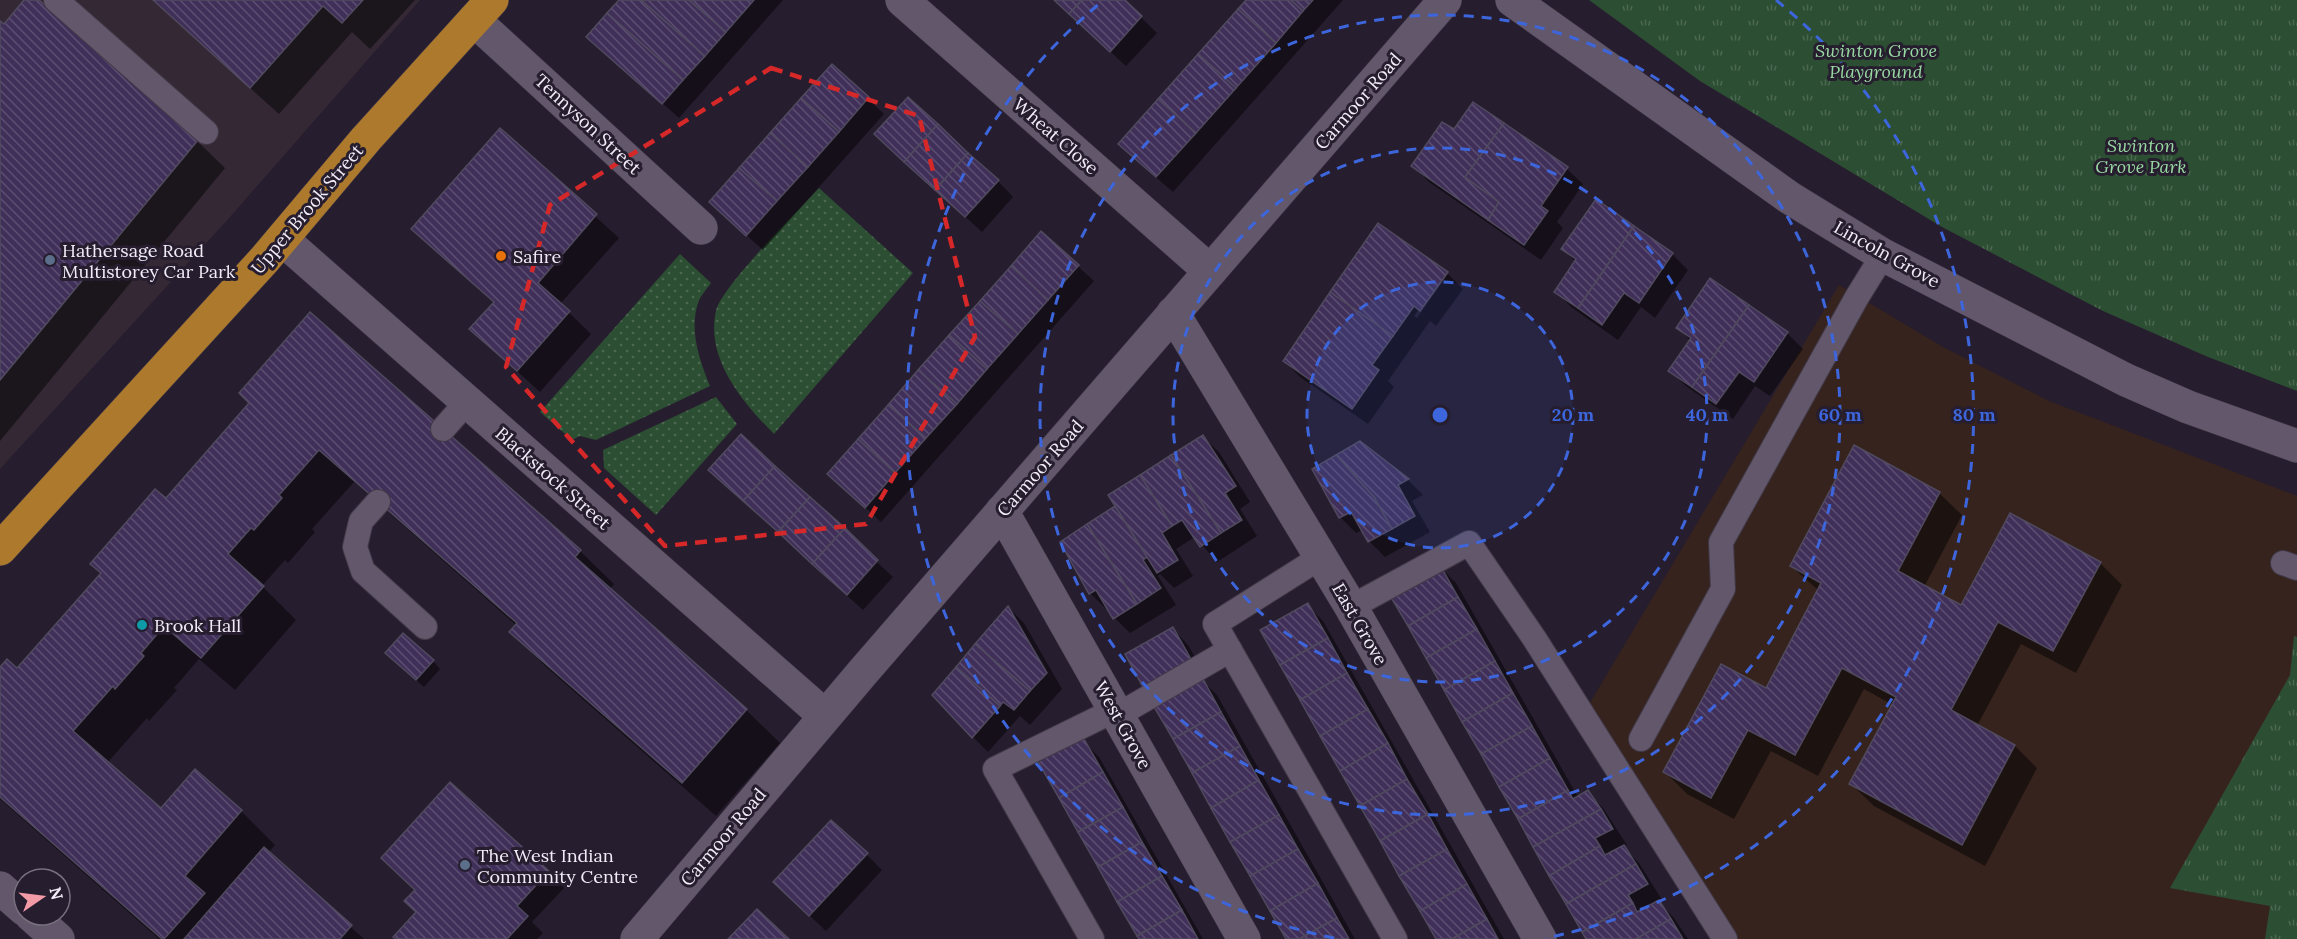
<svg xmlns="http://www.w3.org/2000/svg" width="2297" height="939" font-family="Lora,serif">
	<defs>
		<pattern id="grass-dots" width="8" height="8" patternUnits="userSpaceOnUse" patternTransform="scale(1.5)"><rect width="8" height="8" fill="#2c4e32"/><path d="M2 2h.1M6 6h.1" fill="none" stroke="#4b6850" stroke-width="1.8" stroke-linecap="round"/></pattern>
		<pattern id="park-tufts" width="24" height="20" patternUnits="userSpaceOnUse" patternTransform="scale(1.5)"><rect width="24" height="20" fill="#2c4e32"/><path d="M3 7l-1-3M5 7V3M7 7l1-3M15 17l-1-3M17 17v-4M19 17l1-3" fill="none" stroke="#4b6850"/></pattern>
		<pattern id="building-back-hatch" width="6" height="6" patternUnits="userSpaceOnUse" patternTransform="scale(1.5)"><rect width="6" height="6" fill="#403059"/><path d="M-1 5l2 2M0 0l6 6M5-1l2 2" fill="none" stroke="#5c4e72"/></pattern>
	</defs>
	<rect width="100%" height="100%" fill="#261d2e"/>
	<polygon fill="#36231e" points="1839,285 1943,347 2049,401 2297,496 2297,939 1735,939 1588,706"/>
	<polygon fill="#342835" points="0,0 420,0 230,217 0,469"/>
	<g fill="url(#grass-dots)">
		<path d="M819 188 913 273 774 434C743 403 705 358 716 311 721 287 798 211 819 188Z"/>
		<path d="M680 254 711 283C707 289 700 296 698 303 689 331 700 361 710 386L596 440 580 436 572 440 540 412Z"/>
		<polygon points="716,397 737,424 656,515 604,468 603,450"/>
	</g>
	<g fill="url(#park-tufts)">
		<polygon points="1589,0 2297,0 2297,391 2208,357 2103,311 1942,227 1700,81"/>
		<polygon points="2294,636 2297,637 2297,939 2265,939 2270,906 2170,888 2290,675"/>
	</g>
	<g fill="#0007">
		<polygon points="26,0 36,0 197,141 225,168 0,441 0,23 4,26"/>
		<polygon points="152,0 415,0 370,49 352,32 279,114"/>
		<polygon points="620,0 783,0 679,118 588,37"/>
		<polygon points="1054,0 1123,0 1157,33 1126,66"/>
		<polygon points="1248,0 1343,0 1173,192 1136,160"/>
		<polygon points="832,66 884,114 763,250 727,218"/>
		<polygon points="500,130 619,238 560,304 591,334 540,392 471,329 494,303 413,229"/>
		<polygon points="1454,131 1567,169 1583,184 1557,222 1563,228 1541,260 1429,182 1413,166"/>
		<polygon points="892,150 998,181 1013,197 982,232"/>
		<polygon points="1597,201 1672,254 1688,270 1655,318 1641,307 1618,340 1571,307 1556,291 1576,262 1563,249"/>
		<polygon points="1379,225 1448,274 1445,274 1414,316 1417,318 1448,274 1463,289 1436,326 1430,321 1388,381 1394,387 1368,424 1300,377 1284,361"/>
		<polygon points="1041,233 1094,281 881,522 829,474"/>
		<polygon points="310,314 580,551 614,584 609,590 746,710 780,743 716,816 545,666 511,632 517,626 354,482 312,529 315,532 288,563 285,560 262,586 296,620 235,690 199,659 174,688 177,690 149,721 147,718 107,763 161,810 195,771 241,811 275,845 268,853 364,939 159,939 0,799 0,669 17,670 251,403"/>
		<polygon points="1678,328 1787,333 1803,349 1770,396 1755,386 1733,419 1686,386 1670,371 1691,341"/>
		<polygon points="741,436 893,577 863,610 726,486"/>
		<polygon points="1203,437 1219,452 1250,502 1240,509 1257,536 1217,562 1195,537 1176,549 1193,576 1174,588 1160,574 1158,576 1176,605 1130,633 1115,618 1108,607 1106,609 1090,593 1117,507"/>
		<polygon points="1360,443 1408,480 1423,495 1412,501 1430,532 1385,557 1369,541 1363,530 1356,533 1341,518 1314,469"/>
		<polygon points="1939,493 1962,515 1924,587 1961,607 2100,563 2122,585 2076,673 2021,644 1977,726 2015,746 2037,768 1985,866 1874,806 1851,784 1893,705 1864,689 1818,776 1771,751 1734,819 1687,794 1665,772 1766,690 1819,591 1791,566"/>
		<polygon points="1440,567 1456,583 1578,797 1587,792 1603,808 1627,845 1623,847 1639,863 1662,900 1658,902 1674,918 1688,939 1587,939"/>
		<polygon points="1307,605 1323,621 1504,939 1437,939"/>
		<polygon points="1009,608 1024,623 1062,689 1030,725 1020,716 988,752 973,737"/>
		<polygon points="1173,629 1188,645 1207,678 1202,680 1217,695 1355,939 1287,939"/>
		<polygon points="395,661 433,661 440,669 424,687"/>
		<polygon points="1083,741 1099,757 1203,939 1141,939"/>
		<polygon points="450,784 564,888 532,922 543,933 537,939 398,939 418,912 416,891"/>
		<polygon points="866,854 882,870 826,931 791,898"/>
	</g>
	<g fill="url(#building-back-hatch)" stroke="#504a5e" stroke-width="1.5">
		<polygon points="24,0 39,0 198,140 0,380 0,21 4,24"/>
		<polygon points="153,0 363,0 342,23 323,6 250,88"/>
		<polygon points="619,0 641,0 705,56 683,80 607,13"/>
		<polygon points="641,0 689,0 726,32 705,56"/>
		<polygon points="689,0 754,0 726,32"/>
		<polygon points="1054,0 1082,0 1069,14"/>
		<polygon points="1082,0 1125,0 1142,16 1110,52 1069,14"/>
		<polygon points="1246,0 1291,0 1303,11 1276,43 1238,9"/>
		<polygon points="1291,0 1313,0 1303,11"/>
		<polygon points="1238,9 1276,43 1236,88 1198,54"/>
		<polygon points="607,13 683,80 662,104 586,37"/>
		<polygon points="1198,54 1236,88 1196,133 1158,99"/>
		<polygon points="832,64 869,97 839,132 801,98"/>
		<polygon points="908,97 938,124 904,162 874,134"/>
		<polygon points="801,98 839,132 808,167 770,133"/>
		<polygon points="1158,99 1196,133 1156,177 1118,144"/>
		<polygon points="1473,102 1504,123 1465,177 1499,202 1488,220 1411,166 1442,122 1454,129"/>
		<polygon points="1504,123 1568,167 1541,206 1548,211 1524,245 1488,220 1499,202 1465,177"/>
		<polygon points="938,124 968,153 935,190 904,162"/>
		<polygon points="500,128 597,214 538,283 570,311 517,371 469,329 494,302 411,229"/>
		<polygon points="770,133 808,167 777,201 739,168"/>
		<polygon points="968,153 999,180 965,217 935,190"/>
		<polygon points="739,168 777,201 746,236 709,202"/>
		<polygon points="1596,199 1634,226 1578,308 1554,292 1576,259 1561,249"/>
		<polygon points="1378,223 1448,272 1420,311 1414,306 1393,336 1330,292"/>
		<polygon points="1634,226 1673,253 1639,303 1624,293 1602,325 1578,308"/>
		<polygon points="1041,231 1079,265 1048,300 1011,266"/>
		<polygon points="1011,266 1048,300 1018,334 980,301"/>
		<polygon points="1710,278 1749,305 1692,387 1668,371 1691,338 1676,328"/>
		<polygon points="1330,292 1393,336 1372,365 1379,370 1352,409 1283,361"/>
		<polygon points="980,301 1018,334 987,369 949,335"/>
		<polygon points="1749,305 1788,332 1754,382 1739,372 1716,404 1692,387"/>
		<polygon points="310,312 581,550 575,557 747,709 682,783 509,632 517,623 319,450 279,495 282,498 254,530 251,528 228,554 264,586 201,658 164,626 141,653 144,656 115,689 113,686 73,731 161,808 195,769 242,810 185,876 205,893 164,939 162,939 0,797 0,667 7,659 17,668 101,573 90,564 123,526 155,489 166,498 249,403 239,393"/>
		<polygon points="949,335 987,369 957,404 918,370"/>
		<polygon points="918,370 957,404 926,438 888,405"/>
		<polygon points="888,405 926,438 895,473 858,439"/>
		<polygon points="741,434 775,466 743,501 708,470"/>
		<polygon points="1203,435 1236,486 1225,493 1242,520 1221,533 1171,455"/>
		<polygon points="858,439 895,473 865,508 827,474"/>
		<polygon points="1360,441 1409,479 1398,485 1415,516 1392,529 1374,497 1336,455"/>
		<polygon points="1854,445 1940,492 1898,571 1961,605 2010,513 2101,562 2053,651 1998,622 1951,710 2015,745 1962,845 1849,784 1896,697 1842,668 1795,755 1748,730 1711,798 1663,772 1721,664 1766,688 1821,583 1790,566"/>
		<polygon points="1171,455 1221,533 1200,547 1182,520 1172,526 1140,475"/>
		<polygon points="1336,455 1374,497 1392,529 1368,542 1351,512 1339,518 1312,469"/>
		<polygon points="775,466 810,497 778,532 743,501"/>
		<polygon points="1140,475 1172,526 1162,533 1178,560 1157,573 1108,495"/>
		<polygon points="810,497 845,528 812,564 778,532"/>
		<polygon points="1115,506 1147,557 1143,560 1161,588 1137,604 1087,524"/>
		<polygon points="1087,524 1137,604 1113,619 1096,590 1089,594 1060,542"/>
		<polygon points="845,528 878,560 847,595 812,564"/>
		<polygon points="1440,565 1458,597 1408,626 1389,594"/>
		<polygon points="1458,597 1477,629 1426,658 1408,626"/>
		<polygon points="1308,603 1328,638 1280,665 1260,630"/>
		<polygon points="1008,606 1047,673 1030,691 975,644"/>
		<polygon points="1173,627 1192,661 1144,689 1125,654"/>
		<polygon points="1477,629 1495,661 1444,690 1426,658"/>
		<polygon points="403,633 434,660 416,680 385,653"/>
		<polygon points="1328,638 1347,673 1300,700 1280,665"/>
		<polygon points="975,644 1030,691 1014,710 1003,702 1000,706 956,667"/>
		<polygon points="1495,661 1513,693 1462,722 1444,690"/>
		<polygon points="956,667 1000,706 972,738 932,695"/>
		<polygon points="1347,673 1368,709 1320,736 1300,700"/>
		<polygon points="1202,677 1221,712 1173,739 1153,705"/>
		<polygon points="1513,693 1532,726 1481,754 1462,722"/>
		<polygon points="1368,709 1388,743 1340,771 1320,736"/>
		<polygon points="1221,712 1240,746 1192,773 1173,739"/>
		<polygon points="1532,726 1550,758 1499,787 1481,754"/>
		<polygon points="1084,739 1103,772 1059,798 1037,760"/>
		<polygon points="1388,743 1407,779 1360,806 1340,771"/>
		<polygon points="1240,746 1259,780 1211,808 1192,773"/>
		<polygon points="1550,758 1568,790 1518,819 1499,787"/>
		<polygon points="1103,772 1123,807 1078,832 1059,798"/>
		<polygon points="1407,779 1428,814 1380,841 1360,806"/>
		<polygon points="1259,780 1279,815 1230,842 1211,808"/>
		<polygon points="450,782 549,871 517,906 528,916 507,939 396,939 393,937 416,912 404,901 415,890 381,858"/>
		<polygon points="1568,790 1573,799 1588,790 1601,809 1533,847 1518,819"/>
		<polygon points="1123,807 1142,842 1098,867 1078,832"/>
		<polygon points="1601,809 1613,829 1595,838 1600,846 1549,876 1533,847"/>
		<polygon points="1428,814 1447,849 1399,876 1380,841"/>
		<polygon points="1279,815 1298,849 1250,876 1230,842"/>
		<polygon points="831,820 868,853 809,916 773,882"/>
		<polygon points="1142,842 1162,876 1117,902 1098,867"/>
		<polygon points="1624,845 1636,864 1566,904 1549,876 1600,846 1605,855"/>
		<polygon points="264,847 352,925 340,939 184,939"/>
		<polygon points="1298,849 1318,883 1270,911 1250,876"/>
		<polygon points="1447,849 1467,884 1420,911 1399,876"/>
		<polygon points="1636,864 1648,884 1628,895 1633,903 1582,932 1566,904"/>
		<polygon points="1162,876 1182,910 1137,936 1117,902"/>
		<polygon points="1318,883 1337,918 1299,939 1286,939 1270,911"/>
		<polygon points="1467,884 1487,919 1452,939 1436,939 1420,911"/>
		<polygon points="1659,900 1671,919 1636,939 1586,939 1582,932 1633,903 1637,912"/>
		<polygon points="757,909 789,939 728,939"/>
		<polygon points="1182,910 1198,939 1139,939 1137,936"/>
		<polygon points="1337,918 1349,939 1299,939"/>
		<polygon points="1487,919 1498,939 1452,939"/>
		<polygon points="1671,919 1683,939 1636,939"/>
	</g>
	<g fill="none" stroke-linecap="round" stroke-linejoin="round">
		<g stroke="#413947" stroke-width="26">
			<g id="lane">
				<polyline points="56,0 206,132"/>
				<polyline points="443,429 467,402"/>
				<polyline points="378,502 361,521 355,547 363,571 425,627"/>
				<polyline points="1321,557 1215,624 1395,939"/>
				<polyline points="2283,563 2297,568"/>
				<polyline points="1351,607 1469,543 1534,638 1725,939"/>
				<polyline points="1118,715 1230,650"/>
				<polyline points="1641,739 1723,589 1721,542 1857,297 1883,255"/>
				<polyline points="1092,939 995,769 1115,710"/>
			</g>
		</g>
		<g stroke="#413947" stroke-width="34">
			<g id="street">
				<polyline points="902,0 1210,271"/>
				<polyline points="1512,0 1790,198 1883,255 2126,380 2188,407 2297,446"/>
				<polyline points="474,20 701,228"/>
				<polyline points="282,239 825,716"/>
				<polyline points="1173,313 1351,607 1540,939"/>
				<polyline points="1002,511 1244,939"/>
				<polyline points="0,888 24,909"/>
				<polyline points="31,915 58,939"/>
				<polyline points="637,939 863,672 1445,0"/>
			</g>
		</g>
		<g stroke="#413947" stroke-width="34">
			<polyline id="highway" points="0,549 264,260 366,139 492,0"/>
		</g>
		<use href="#lane" stroke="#62576b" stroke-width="24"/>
		<use href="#street" stroke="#62576b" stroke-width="33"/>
		<use href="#highway" stroke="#ac792d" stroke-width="33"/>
	</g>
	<path fill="none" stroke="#d62828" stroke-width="4.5" stroke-dasharray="12 8" stroke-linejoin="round" d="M771 68 919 116 975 337 866 524 665 546 506 367 550 205Z"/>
	<circle cx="1440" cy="415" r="133" fill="#3d66dd" fill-opacity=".12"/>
	<g fill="none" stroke="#3d66dd" stroke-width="3" stroke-dasharray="10 8">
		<circle cx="1440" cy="415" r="133"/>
		<circle cx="1440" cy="415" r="267"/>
		<circle cx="1440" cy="415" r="400"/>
		<path d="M1334 938A534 534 0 0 1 1104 0M1776 0A534 534 0 0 1 1546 938"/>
	</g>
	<circle fill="#e8710a" stroke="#261d2e" stroke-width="2" cx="501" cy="256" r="6"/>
	<g fill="#5c6f8a" stroke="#261d2e" stroke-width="2">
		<circle cx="50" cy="260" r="6"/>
		<circle cx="465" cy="865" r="6"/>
	</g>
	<circle fill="#0f9aa8" stroke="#261d2e" stroke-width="2" cx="142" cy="625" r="6"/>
	<g text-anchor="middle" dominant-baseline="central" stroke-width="6" stroke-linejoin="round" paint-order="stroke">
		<g font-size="18" font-style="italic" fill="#98d9a1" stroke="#261d2e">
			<text x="1876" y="50">Swinton Grove<tspan x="1876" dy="21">Playground</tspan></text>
			<text x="2141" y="145">Swinton<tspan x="2141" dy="21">Grove Park</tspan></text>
		</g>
		<g font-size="18" fill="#f2ecf8" stroke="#261d2e">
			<text transform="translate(1358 101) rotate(-49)">Carmoor Road</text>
			<text transform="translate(588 124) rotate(43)">Tennyson Street</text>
			<text transform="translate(1056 136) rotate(41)">Wheat Close</text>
			<text transform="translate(307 209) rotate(-50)">Upper Brook Street</text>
			<text transform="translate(1887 254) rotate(29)">Lincoln Grove</text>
			<text transform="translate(1040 468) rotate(-49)">Carmoor Road</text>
			<text transform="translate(553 478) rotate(41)">Blackstock Street</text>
			<text transform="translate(1360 624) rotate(60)">East Grove</text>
			<text transform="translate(1123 725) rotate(61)">West Grove</text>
			<text transform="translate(723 837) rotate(-50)">Carmoor Road</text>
		</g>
		<g font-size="18" fill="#f2ecf8" stroke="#261d2e" text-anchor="start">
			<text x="62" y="250">Hathersage Road<tspan x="62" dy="21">Multistorey Car Park</tspan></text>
			<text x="513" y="256">Safire</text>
			<text x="154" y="625">Brook Hall</text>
			<text x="477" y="855">The West Indian<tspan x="477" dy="21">Community Centre</tspan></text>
		</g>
	</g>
	<circle cx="1440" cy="415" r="9" fill="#3d66dd" stroke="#261d2e" stroke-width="3"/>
	<g font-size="18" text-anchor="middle" font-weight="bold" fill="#3d66dd" stroke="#261d2e" stroke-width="6" stroke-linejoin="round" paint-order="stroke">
		<text x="1573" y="421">20 m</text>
		<text x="1707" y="421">40 m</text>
		<text x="1840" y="421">60 m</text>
		<text x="1974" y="421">80 m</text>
	</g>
	<g transform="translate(42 897) rotate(76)"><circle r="28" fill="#261d2e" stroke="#78707f" stroke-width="1.5"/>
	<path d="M0-4.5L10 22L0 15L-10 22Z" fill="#f39aa7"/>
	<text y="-9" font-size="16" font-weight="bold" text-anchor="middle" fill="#f2ecf8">N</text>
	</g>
</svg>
